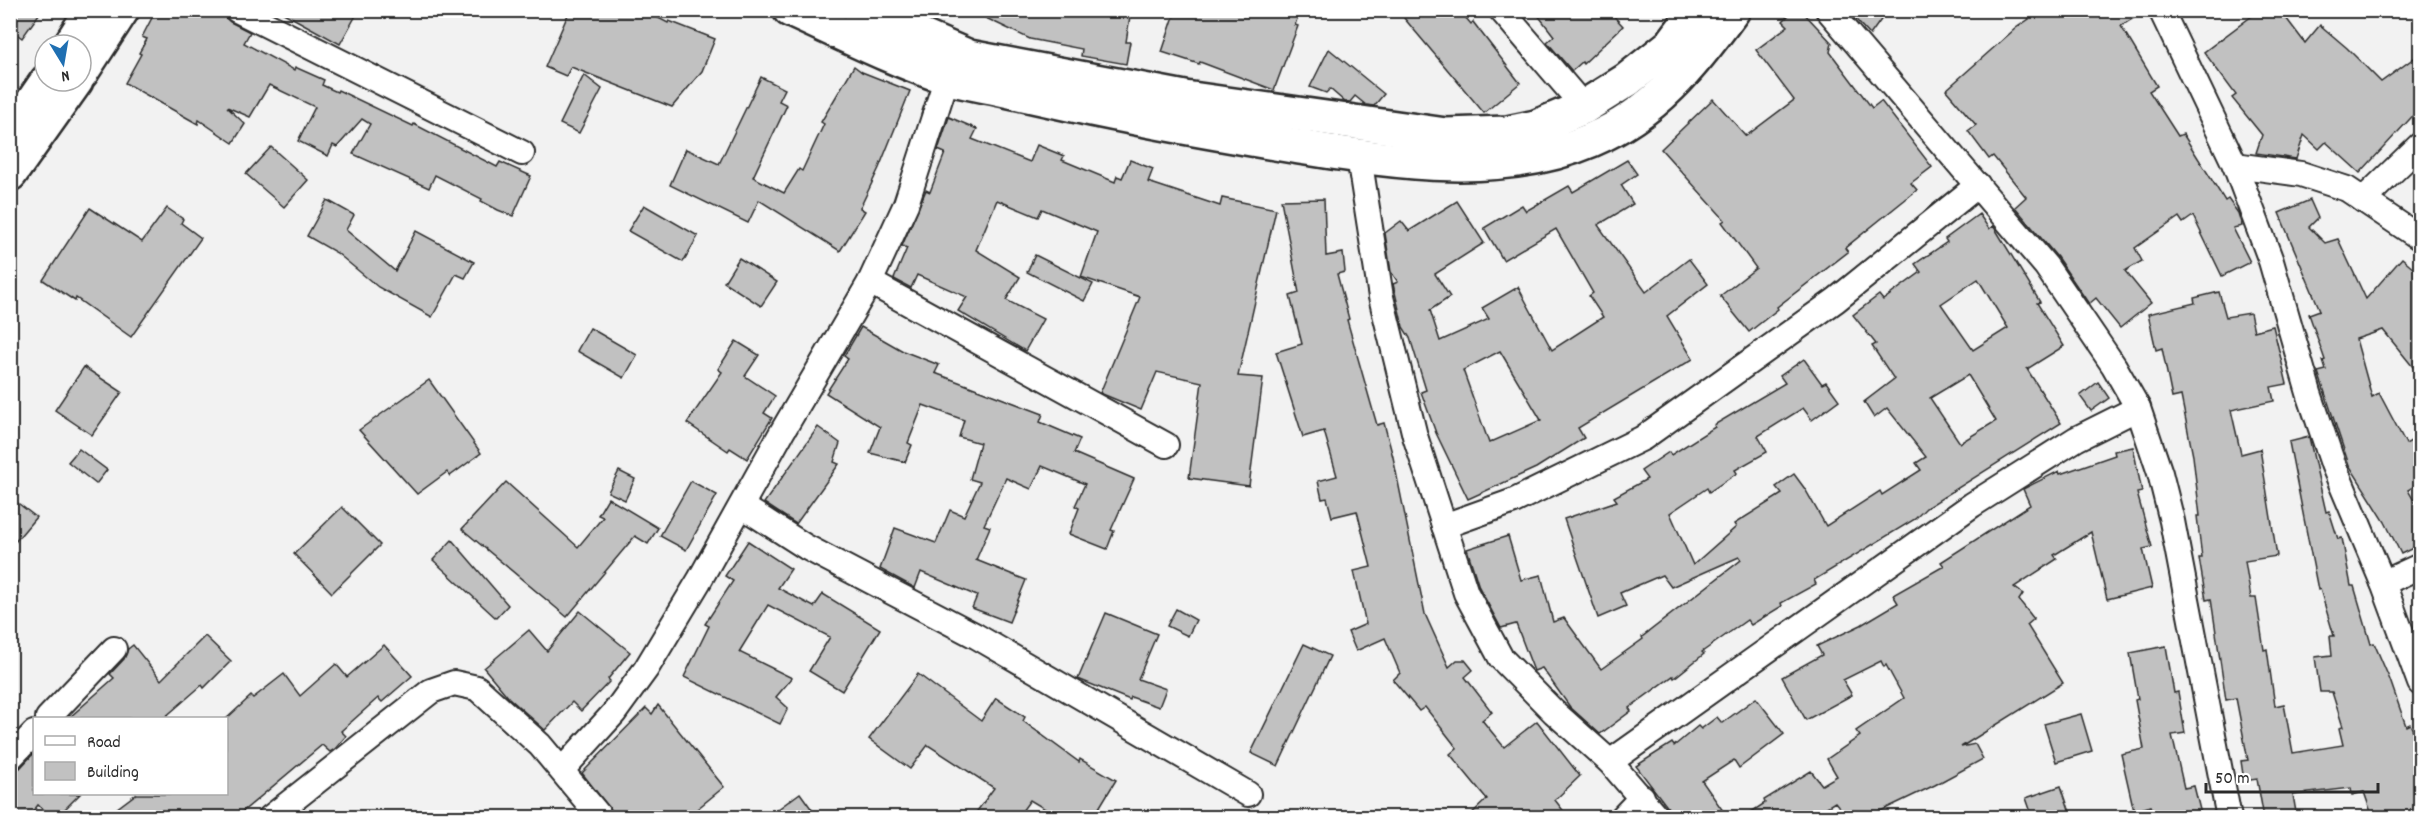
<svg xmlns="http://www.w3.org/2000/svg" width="2431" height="828" font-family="Dekko,sans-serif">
	<rect width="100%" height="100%" fill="#f2f2f2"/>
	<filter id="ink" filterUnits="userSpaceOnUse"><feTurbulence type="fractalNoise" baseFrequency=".0167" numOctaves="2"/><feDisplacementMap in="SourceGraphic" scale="12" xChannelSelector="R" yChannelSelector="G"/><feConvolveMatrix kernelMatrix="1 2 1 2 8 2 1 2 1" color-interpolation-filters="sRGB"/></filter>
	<g filter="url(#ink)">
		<g fill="#c1c1c1" stroke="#2b2b2b" stroke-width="1.5" fill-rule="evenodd">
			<polygon points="10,10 42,10 22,38 10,29"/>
			<polygon points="156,10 223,10 225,17 230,22 250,32 244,43 294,70 295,67 324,80 322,85 337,92 338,90 413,126 414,124 497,167 500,162 531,176 513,216 498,210 481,201 482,199 435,175 429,188 353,154 370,124 362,119 337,147 333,145 328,156 298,141 315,107 269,85 250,117 227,107 245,124 233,143 199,120 198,124 125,83 141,54 139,53 147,39 142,37"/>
			<polygon points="278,10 359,10 340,44"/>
			<polygon points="570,10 643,10 668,23 669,21 715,39 702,71 672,107 571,67 566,76 545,67"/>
			<polygon points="969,10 1131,10 1126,42 1130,42 1126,64 1081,56 1082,49 1030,39"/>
			<polygon points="1176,10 1300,10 1295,25 1298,26 1274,90 1200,62 1199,64 1162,52"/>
			<polygon points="1413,10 1459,10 1471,24 1473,22 1520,83 1484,113 1404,18"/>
			<polygon points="1534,10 1608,10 1623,26 1583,64 1582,62 1572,71 1547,42 1554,36"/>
			<polygon points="1794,10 1801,10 1832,43 1830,52 1872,108 1881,101 1932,167 1911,183 1917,190 1845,248 1848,252 1777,307 1778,309 1749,332 1720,296 1756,268 1722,222 1725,220 1661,149 1713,99 1746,136 1794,100 1756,50 1788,26 1783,21"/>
			<polygon points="1847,10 1888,10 1870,35"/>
			<polygon points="2023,10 2146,10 2121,26 2157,86 2149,91 2178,136 2183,134 2225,201 2228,199 2238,213 2242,226 2233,228 2250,262 2222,276 2193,216 2183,223 2179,217 2135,248 2142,261 2125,271 2151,303 2120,328 2096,298 2089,304 2057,257 2015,207 2026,197 1993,156 1989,159 1968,131 1976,125 1946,90 2016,28 2029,19"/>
			<polygon points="2260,10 2280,10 2305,43 2320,25 2347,48 2381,82 2421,53 2421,107 2360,173 2326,142 2319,149 2304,135 2296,159 2256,153 2262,135 2232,98 2236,95 2204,52"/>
			<polygon points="1329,49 1384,94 1374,106 1366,105 1355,96 1350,102 1345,102 1330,89 1326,93 1310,87"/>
			<polygon points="854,66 862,72 910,91 879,168 860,208 865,211 840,251 759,200 748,223 670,185 686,149 719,164 761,77 785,89 779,101 787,105 753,177 784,193 799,169 802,171 824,124 821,122"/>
			<polygon points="584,75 602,89 579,133 560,124"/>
			<polygon points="949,117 977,129 972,139 1030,162 1037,145 1064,156 1062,160 1115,182 1117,176 1122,178 1130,160 1153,169 1148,182 1220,206 1222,198 1276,209 1238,376 1263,378 1249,486 1189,478 1202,382 1157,372 1141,410 1100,393 1140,297 1081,277 1097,232 1042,209 1038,217 997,200 976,250 1020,277 1006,300 1043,319 1025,351 958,311 967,297 917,275 911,288 894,279 907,248 902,246 926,190 930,192 945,153 938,150"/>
			<polygon points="271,147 308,180 284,207 246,174"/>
			<path d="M1627 160 1637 174 1621 185 1633 204 1598 225 1646 292 1689 259 1708 284 1667 316 1693 359 1578 428 1584 438 1536 468 1468 499 1436 433 1421 392 1426 390 1410 338 1403 327 1393 284 1398 282 1391 272 1385 233 1401 221 1409 231 1457 201 1484 243 1435 274 1450 297 1430 310 1440 341 1489 319 1482 308 1518 287 1552 350 1603 317 1589 296 1593 293 1556 229 1503 260 1484 228 1522 205 1526 211 1569 186 1573 192ZM1500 351 1541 420 1489 443 1463 370Z"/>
			<polygon points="1324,199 1326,256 1343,253 1345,272 1337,274 1349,319 1347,320 1377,425 1384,423 1393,457 1425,614 1449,667 1457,660 1465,660 1473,670 1465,677 1492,712 1482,720 1504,747 1537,721 1580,776 1555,800 1569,818 1467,818 1487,799 1450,754 1457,748 1425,707 1419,711 1393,680 1400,673 1385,638 1356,651 1348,632 1366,624 1354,571 1371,567 1357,511 1332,517 1327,498 1322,499 1318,481 1337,476 1324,431 1303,437 1276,352 1302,344 1290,296 1299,293 1281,200"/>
			<polygon points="327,200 354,215 346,230 395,271 416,231 474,262 465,278 456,274 432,317 378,287 337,253 307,236"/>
			<polygon points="2310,200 2318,218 2309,227 2325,243 2338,239 2366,299 2402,258 2421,274 2421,377 2383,330 2356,339 2372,397 2379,393 2406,444 2421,435 2421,482 2408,490 2421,513 2421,544 2401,554 2385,522 2349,465 2318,372 2326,370 2323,361 2325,360 2309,314 2320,310 2279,213"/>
			<polygon points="644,205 698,236 683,262 628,231"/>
			<polygon points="90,208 142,242 167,208 183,219 181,223 201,238 131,337 76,298 75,301 43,280"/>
			<path d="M1979 214 1989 229 1993 226 1996 230 2040 302 2037 303 2064 346 2027 369 2061 423 1926 508 1915 519 1814 580 1816 584 1781 603 1782 606 1751 625 1747 620 1702 652 1704 654 1674 678 1673 676 1629 708 1631 711 1600 734 1570 707 1542 668 1534 671 1516 624 1501 628 1479 587 1467 549 1508 536 1521 580 1541 575 1553 622 1564 618 1601 669 1643 639 1642 637 1741 560 1739 557 1671 587 1662 575 1620 593 1626 606 1598 618 1564 519 1617 501 1614 497 1647 479 1641 471 1669 452 1671 455 1715 427 1714 425 1785 383 1780 376 1804 359 1822 384 1826 382 1839 400 1812 420 1803 408 1758 436 1767 452 1735 470 1737 473 1709 492 1707 488 1670 513 1693 565 1736 527 1734 524 1782 494 1776 487 1794 474 1805 489 1826 526 1880 491 1882 495 1921 470 1916 463 1926 457 1887 408 1874 418 1864 402 1894 379 1872 346 1876 344 1853 315 1879 295 1883 300 1921 272 1915 264 1947 242 1945 239ZM1978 279 2008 328 1973 350 1941 304ZM1968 375 1996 421 1960 443 1930 398Z"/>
			<polygon points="1035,255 1093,284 1084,301 1027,272"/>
			<polygon points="739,258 777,282 761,306 724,282"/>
			<polygon points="2219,292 2226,317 2250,313 2254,331 2273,326 2287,384 2271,387 2274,401 2231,410 2241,454 2260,449 2277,556 2245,561 2251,598 2256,598 2264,650 2267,649 2275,706 2284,704 2293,753 2343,745 2339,728 2343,727 2332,692 2320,692 2315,657 2332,655 2330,636 2334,636 2320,589 2318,590 2289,442 2309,437 2326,512 2329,511 2338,539 2342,538 2351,586 2354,586 2371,644 2374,643 2390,680 2406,726 2410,724 2421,748 2421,810 2403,818 2373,818 2364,792 2352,795 2351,788 2293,795 2297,818 2264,818 2257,779 2244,781 2241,761 2248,760 2236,698 2226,700 2211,599 2206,600 2199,558 2202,558 2197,516 2200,516 2193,456 2181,396 2172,398 2162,348 2156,350 2148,314 2195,303 2194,298"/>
			<polygon points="861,327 903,351 939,365 935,373 1043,414 1040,422 1080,439 1074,453 1134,479 1111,530 1114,531 1107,549 1069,534 1079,508 1075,506 1085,484 1042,466 1031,489 1006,478 984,525 990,527 976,560 1026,580 1009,622 972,608 977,596 921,572 915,588 880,569 895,528 936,543 950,510 964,516 980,482 970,479 980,443 959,437 964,420 923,405 908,443 912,445 905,462 870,453 880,427 826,393 848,359 844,356"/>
			<polygon points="590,328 637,355 624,378 577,351"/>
			<polygon points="736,341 759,355 745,376 775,396 764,413 772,418 747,459 730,448 728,451 687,423 722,372 718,369"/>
			<polygon points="84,367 122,392 92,435 55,410"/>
			<polygon points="429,380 481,453 450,476 447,472 417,494 359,430"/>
			<polygon points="2098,382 2109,398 2091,411 2080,396"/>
			<polygon points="818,427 840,443 834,462 839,464 796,524 764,503"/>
			<polygon points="2133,447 2142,492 2137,493 2152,547 2143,549 2152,588 2107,599 2091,532 2054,555 2057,559 2014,587 2023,594 2019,600 2034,619 2027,625 2063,683 1961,747 1975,744 1983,759 1935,785 1866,818 1848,818 1835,802 1809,818 1742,818 1765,803 1764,800 1811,771 1822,785 1837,776 1827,759 1860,736 1856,731 1904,698 1886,665 1884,667 1881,661 1843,680 1852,695 1806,720 1782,677 1822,655 1817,646 1861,625 1898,603 1893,595 1944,566 1941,562 2030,505 2023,489 2059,471 2060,474 2115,455 2114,451"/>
			<polygon points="79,449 107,470 96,484 68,462"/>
			<polygon points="619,471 635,479 625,500 608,492"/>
			<polygon points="691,481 717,495 686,550 660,536"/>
			<polygon points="506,482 578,547 603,517 598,515 608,498 658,528 648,544 635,536 567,617 462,529"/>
			<polygon points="10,497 36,517 10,548"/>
			<polygon points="342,507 380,545 332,593 294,554"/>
			<polygon points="452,540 508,605 496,618 433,560"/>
			<polygon points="748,541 791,569 778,588 814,607 823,594 880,629 842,691 809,671 830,637 768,605 739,652 792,678 776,697 788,708 780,724 684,677 709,626 705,624 733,581 725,576"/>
			<polygon points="1176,609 1196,620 1188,636 1167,626"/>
			<polygon points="580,611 630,652 608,679 610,681 581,711 572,702 545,730 509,698 484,668 529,630 547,651"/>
			<polygon points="1106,613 1157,634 1138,679 1166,689 1159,707 1131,697 1130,700 1078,679"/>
			<polygon points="205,636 231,661 204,688 202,685 164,718 69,718 114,678 110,674 124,659 128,649 133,645 161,680"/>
			<polygon points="1304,644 1330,656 1278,766 1251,753"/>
			<polygon points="384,645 412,676 382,702 378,698 341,731 346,736 335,749 330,752 322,745 235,818 104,818 136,794 226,794 226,719 251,696 253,698 284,674 300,696 336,664 347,677"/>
			<polygon points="2166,646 2174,693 2178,692 2185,733 2172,735 2184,788 2194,786 2202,818 2154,818 2151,806 2134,811 2121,754 2144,749 2135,700 2138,699 2130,653"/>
			<polygon points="918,674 981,721 996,698 1025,717 1023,721 1079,762 1080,759 1116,780 1093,818 1060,818 1030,800 1017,818 972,818 994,788 928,745 910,769 869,739"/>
			<polygon points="1756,698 1784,734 1739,768 1734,760 1702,781 1728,818 1672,818 1669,809 1636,766 1672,743 1674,746 1698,726 1701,729 1717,717 1722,723"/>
			<polygon points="658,705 724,787 686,818 617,818 582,773 646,708 652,714"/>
			<polygon points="2081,714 2092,751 2056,762 2044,724"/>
			<polygon points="34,753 34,794 80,794 56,818 51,818 38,805 28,818 10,818 10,772 20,768"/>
			<polygon points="2061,786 2072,818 2033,818 2026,798"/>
			<polygon points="800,793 818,818 766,818"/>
		</g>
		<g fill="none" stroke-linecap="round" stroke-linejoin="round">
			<g stroke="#2b2b2b" stroke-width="28">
				<g id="street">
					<polyline points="237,10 522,153"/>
					<polyline points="1501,10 1584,107"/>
					<polyline points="1828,10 2046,266 2114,366 2138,408 2160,473 2172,521 2229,818"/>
					<polyline points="2161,10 2235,165 2271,261 2309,393 2333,464 2383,583 2420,683"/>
					<polyline points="1359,157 1381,297 1415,436 1466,593 1501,658 1554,712 1610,762 1658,818"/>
					<polyline points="2235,165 2301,174 2347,189 2420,238"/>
					<polyline points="2363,200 2420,145"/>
					<polyline points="870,282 1166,445"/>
					<polyline points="742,506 806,547 976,636 1248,794"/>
					<polyline points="1444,526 1514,501 1643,438 1836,300 1978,185"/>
					<polyline points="2383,583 2420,566"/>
					<polyline points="48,718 114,649"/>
					<polyline points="10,758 34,733"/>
					<polyline points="1610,762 1972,505 2076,439 2138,408"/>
					<polyline points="562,770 614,713 646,669 699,581 782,432 870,282 906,204 947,77"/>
					<polyline points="270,818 431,691 454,683 477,688 540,745 601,818"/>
					<polyline points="1622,818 1642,797"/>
				</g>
			</g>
			<g stroke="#2b2b2b" stroke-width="38">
				<g id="secondary">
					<path d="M790 10C841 33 892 59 946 77 962 82 979 84 996 88 1028 95 1059 102 1091 109 1158 123 1225 135 1293 146 1390 161 1498 180 1591 140 1655 113 1693 65 1733 10"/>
					<polyline points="860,10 969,57 1185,98 1446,135 1507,133 1536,127 1584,107 1627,80 1671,45 1697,10"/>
					<polyline points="70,45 92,10"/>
					<polyline points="81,73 122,10"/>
					<polyline points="10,135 47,81"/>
					<polyline points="10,174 76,81"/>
				</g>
			</g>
			<use href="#street" stroke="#fff" stroke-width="24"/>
			<use href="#secondary" stroke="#fff" stroke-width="33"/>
		</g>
	</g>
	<rect width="2431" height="828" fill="none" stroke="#fff" stroke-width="36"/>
	<rect x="18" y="18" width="2395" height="792" fill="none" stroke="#2b2b2b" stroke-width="2" filter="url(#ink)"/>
	<rect x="33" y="717" width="195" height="78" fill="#ffffff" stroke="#aaaaaa" stroke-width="1.5"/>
	<rect x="45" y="736" width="30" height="9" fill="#ffffff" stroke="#aaaaaa" stroke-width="1.5"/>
	<text x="87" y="747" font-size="18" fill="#2b2b2b">Road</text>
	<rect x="45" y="762" width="30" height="18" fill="#c1c1c1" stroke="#aaaaaa" stroke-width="1.5"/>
	<text x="87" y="777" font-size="18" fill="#2b2b2b">Building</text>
	<g transform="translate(63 63) rotate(169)"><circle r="28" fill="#ffffff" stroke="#aaaaaa" stroke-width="1.5"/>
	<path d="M0-4.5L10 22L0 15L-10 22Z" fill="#1f6fb2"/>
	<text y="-9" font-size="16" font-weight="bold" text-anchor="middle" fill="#2b2b2b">N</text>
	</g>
	<path d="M2206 783v9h172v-9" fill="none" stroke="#2b2b2b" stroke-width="3"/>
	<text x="2215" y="783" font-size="18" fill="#2b2b2b" stroke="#ffffff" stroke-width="4.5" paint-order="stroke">50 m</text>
</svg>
